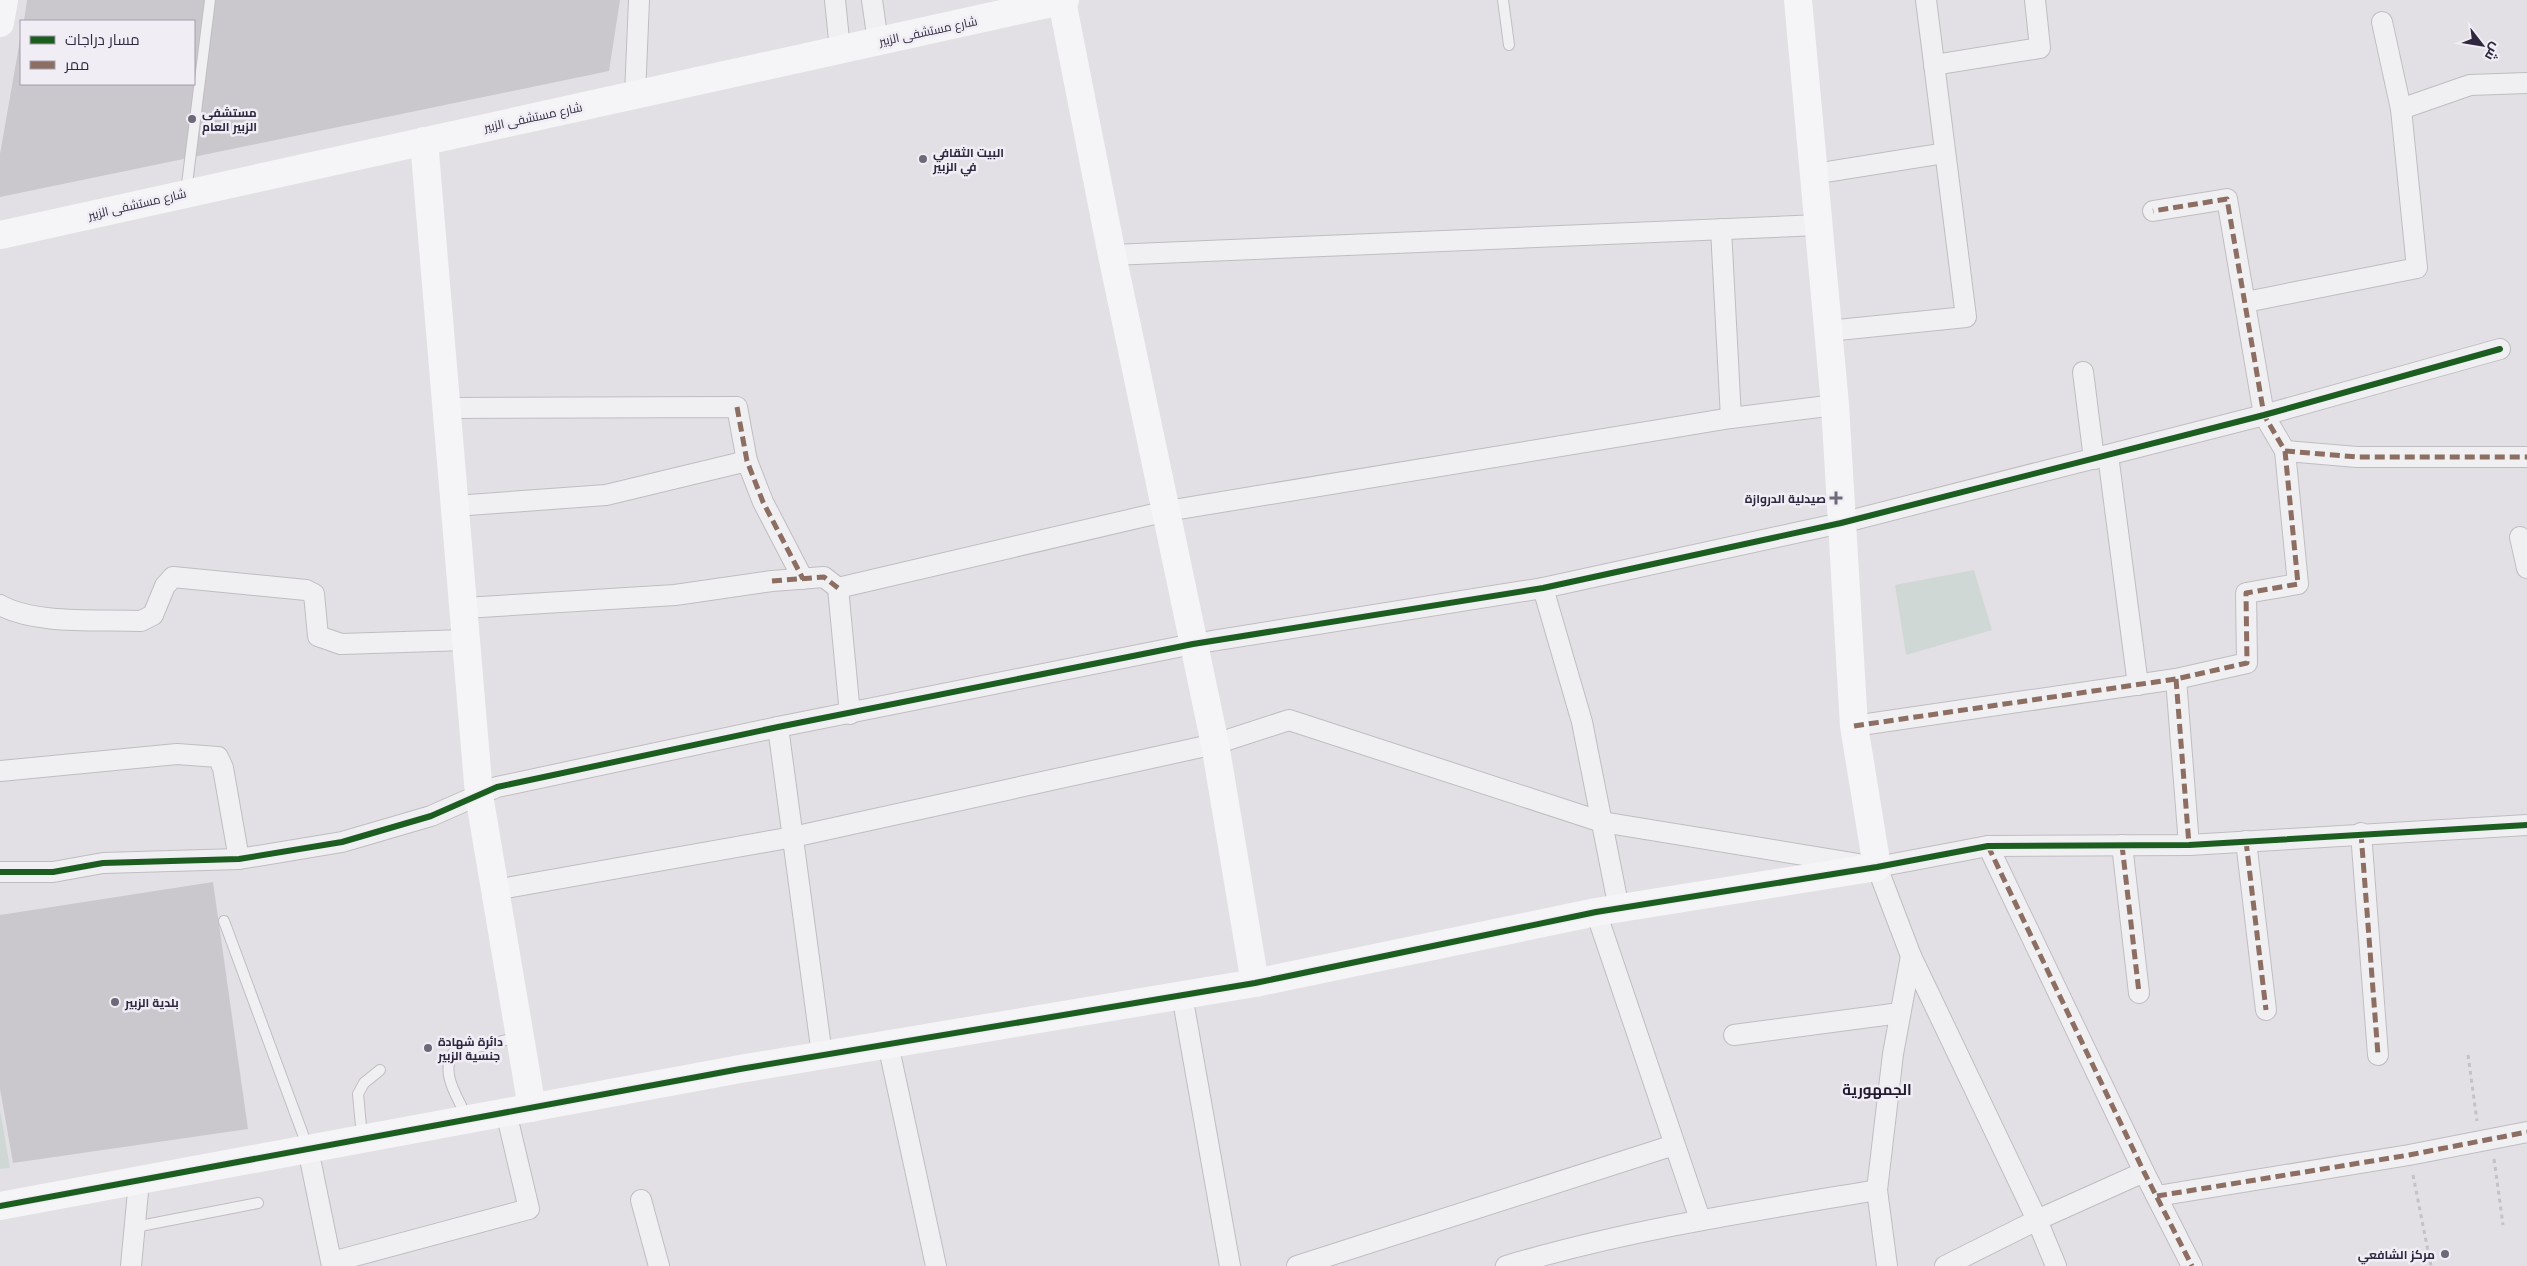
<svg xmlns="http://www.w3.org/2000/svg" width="2527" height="1266" font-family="'PT Sans',Cairo,sans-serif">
	<rect width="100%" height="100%" fill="#e2e0e5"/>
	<g fill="#cfd8d4">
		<polygon points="1974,570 1992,630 1906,655 1895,585"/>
		<polygon points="0,1109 10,1168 0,1169"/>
	</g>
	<g fill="#cac8cd">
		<polygon points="27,0 620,0 609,71 0,197 0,154 20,40 21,84 194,84 194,21 24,21"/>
		<polygon points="213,882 248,1129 13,1163 0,1089 0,915"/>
	</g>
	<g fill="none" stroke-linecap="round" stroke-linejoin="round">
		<g stroke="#bfbdc2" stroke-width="12">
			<g id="lane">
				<polyline points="1503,0 1509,45"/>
				<polyline points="186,192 210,0"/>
				<polyline points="224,921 308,1148"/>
				<path d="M467 1118C458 1097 440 1074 453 1053L519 1037"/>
				<polyline points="362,1137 358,1094 364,1083 380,1070"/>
				<polyline points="135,1227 258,1203"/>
			</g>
		</g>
		<g stroke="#bfbdc2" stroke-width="22">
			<g id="street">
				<polyline points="835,0 840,50"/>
				<polyline points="872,0 878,42"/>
				<polyline points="1934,65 2040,48 2035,0"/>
				<polyline points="635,95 639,0"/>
				<polyline points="2401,109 2470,85 2527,83"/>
				<polyline points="1814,174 1945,153"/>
				<polyline points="1721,229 1731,418"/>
				<polyline points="1112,255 1819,225"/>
				<polyline points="2246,302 2417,268 2401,109 2382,22"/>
				<polyline points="1828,331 1966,317 1926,0"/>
				<polyline points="2083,372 2094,459"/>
				<polyline points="447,408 737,407 747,461 763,502 803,579"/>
				<polyline points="2285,451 2357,457 2527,457"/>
				<polyline points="2108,455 2138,685"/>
				<polyline points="455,506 606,495 747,461"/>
				<polyline points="2520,537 2527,568"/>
				<polyline points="838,588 1167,511 1731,418 1835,405"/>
				<polyline points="1543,588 1582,722 1619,909"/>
				<path d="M0 605C36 625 100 619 141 621L153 615 165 586 173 577 306 590 314 594 318 636 341 644 466 640"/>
				<polyline points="464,608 675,595 772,581 824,577 838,588 850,714"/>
				<polyline points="2176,679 2189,845"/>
				<polyline points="1854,726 2176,679 2247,663 2246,593 2298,584 2285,451 2264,415 2227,199 2153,211"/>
				<polyline points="778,727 822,1055"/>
				<polyline points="0,771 177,754 218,757 223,768 239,859"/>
				<polyline points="2361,833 2378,1055"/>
				<polyline points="2246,841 2266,1010"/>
				<polyline points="2122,845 2139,993"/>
				<polyline points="1988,846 2144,1172 2192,1266"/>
				<polyline points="1877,867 1911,956 2037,1220 2056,1266"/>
				<polyline points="0,872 53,872 103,863 239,859 342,842 431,816 497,787 778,727 1193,644 1543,588 1841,523 2264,415 2500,349"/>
				<polyline points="495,890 793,837 1215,744 1289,720 1602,822 1877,867 1988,846 2189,845 2527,825"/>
				<polyline points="1596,912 1700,1219"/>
				<polyline points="1182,995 1230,1266"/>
				<polyline points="1734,1035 1900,1013"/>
				<polyline points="888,1044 936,1266"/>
				<polyline points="308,1149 332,1266"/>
				<polyline points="2157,1196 2409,1155 2527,1132"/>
				<polyline points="641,1200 659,1266"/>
				<polyline points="332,1262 529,1209 506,1112"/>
				<polyline points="131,1266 139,1181"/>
				<polyline points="1297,1266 1674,1145"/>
				<path d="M1506 1266C1627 1230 1752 1211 1877 1190"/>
				<polyline points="1887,1266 1877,1190 1893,1054 1911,956"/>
				<polyline points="1945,1266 2037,1220 2144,1172"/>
			</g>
		</g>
		<g stroke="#c4c1c7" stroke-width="3" stroke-dasharray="4 4" stroke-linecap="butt">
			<polyline points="2468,1055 2477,1121"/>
			<polyline points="2494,1159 2503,1225"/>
			<polyline points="2413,1175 2431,1266"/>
		</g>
		<use href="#lane" stroke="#f0f0f2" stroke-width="10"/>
		<use href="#street" stroke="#f0f0f2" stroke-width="20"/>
		<g stroke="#f5f4f6" stroke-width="28">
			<polyline points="1062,1 1112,255 1215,744 1255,983"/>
			<polyline points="0,23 4,0"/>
			<polyline points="424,141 479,795 532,1108"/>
			<polyline points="0,235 1065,0"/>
			<polyline points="0,1206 740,1069 1255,983 1596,912 1877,867 1854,726 1835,405 1798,0"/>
		</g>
		<g stroke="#8d6e63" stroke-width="5" stroke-dasharray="10 5" stroke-linecap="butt">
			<polyline points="737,407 747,461 763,502 803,579"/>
			<polyline points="2285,451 2357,457 2527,457"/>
			<polyline points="772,581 824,577 838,588"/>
			<polyline points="2176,679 2189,845"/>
			<polyline points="1854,726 2176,679 2247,663 2246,593 2298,584 2285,451 2264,415 2227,199 2153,211"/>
			<polyline points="2361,833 2378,1055"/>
			<polyline points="2246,841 2266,1010"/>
			<polyline points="2122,845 2139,993"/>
			<polyline points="1988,846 2144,1172 2192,1266"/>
			<polyline points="2157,1196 2409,1155 2527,1132"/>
		</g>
		<g stroke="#f0edf5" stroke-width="9">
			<g id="cycleway">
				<polyline points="0,872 53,872 103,863 239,859 342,842 431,816 497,787 778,727 1193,644 1543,588 1841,523 2264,415 2500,349"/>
				<polyline points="0,1206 740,1069 1255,983 1596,912 1877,867 1988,846 2189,845 2527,825"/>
			</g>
		</g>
		<use href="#cycleway" stroke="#1b5e20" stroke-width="6"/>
	</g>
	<g fill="#6e6878" stroke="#f0edf5" stroke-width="2">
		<circle cx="192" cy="119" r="5"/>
		<circle cx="923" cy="159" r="5"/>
		<path d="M1833.5 490.5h5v5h5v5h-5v5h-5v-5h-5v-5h5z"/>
		<circle cx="115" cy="1002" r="5"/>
		<circle cx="428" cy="1048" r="5"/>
		<circle cx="2445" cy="1254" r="5"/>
	</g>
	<g text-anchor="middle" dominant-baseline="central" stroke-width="5" stroke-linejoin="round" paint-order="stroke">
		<g font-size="12" fill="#2f283e" stroke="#f0edf5">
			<text transform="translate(928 31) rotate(-12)">شارع مستشفى الزبير</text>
			<text transform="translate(533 117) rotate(-12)">شارع مستشفى الزبير</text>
			<text transform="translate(137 204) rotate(-13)">شارع مستشفى الزبير</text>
		</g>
		<g font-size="12" font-weight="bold" fill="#2f283e" stroke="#f0edf5" text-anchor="start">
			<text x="202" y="112">مستشفى<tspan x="202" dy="14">الزبير العام</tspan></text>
			<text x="933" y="152">البيت الثقافي<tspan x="933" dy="14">في الزبير</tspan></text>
			<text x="1826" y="498" text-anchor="end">صيدلية الدروازة</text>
			<text x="125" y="1002">بلدية الزبير</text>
			<text x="438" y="1041">دائرة شهادة<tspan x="438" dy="14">جنسية الزبير</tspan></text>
			<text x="2435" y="1254" text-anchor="end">مركز الشافعي</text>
		</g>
		<g font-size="15" font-weight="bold" fill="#221a2e" stroke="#f0edf5">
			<text x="1877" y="1089">الجمهورية</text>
		</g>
	</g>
	<rect x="20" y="20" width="175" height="65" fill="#f0edf5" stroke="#a39eac"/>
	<rect x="30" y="36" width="25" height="8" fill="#1b5e20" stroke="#a39eac"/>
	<text x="65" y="45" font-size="15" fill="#2f283e">مسار دراجات</text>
	<rect x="30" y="61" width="25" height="8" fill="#8d6e63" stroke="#a39eac"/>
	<text x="65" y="70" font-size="15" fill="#2f283e">ممر</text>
	<g transform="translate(2482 45) rotate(121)" stroke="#f0edf5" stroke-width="4" paint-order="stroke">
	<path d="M0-4L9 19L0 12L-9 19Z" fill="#2f283e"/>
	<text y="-8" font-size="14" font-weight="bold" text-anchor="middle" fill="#2f283e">ش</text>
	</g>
</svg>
